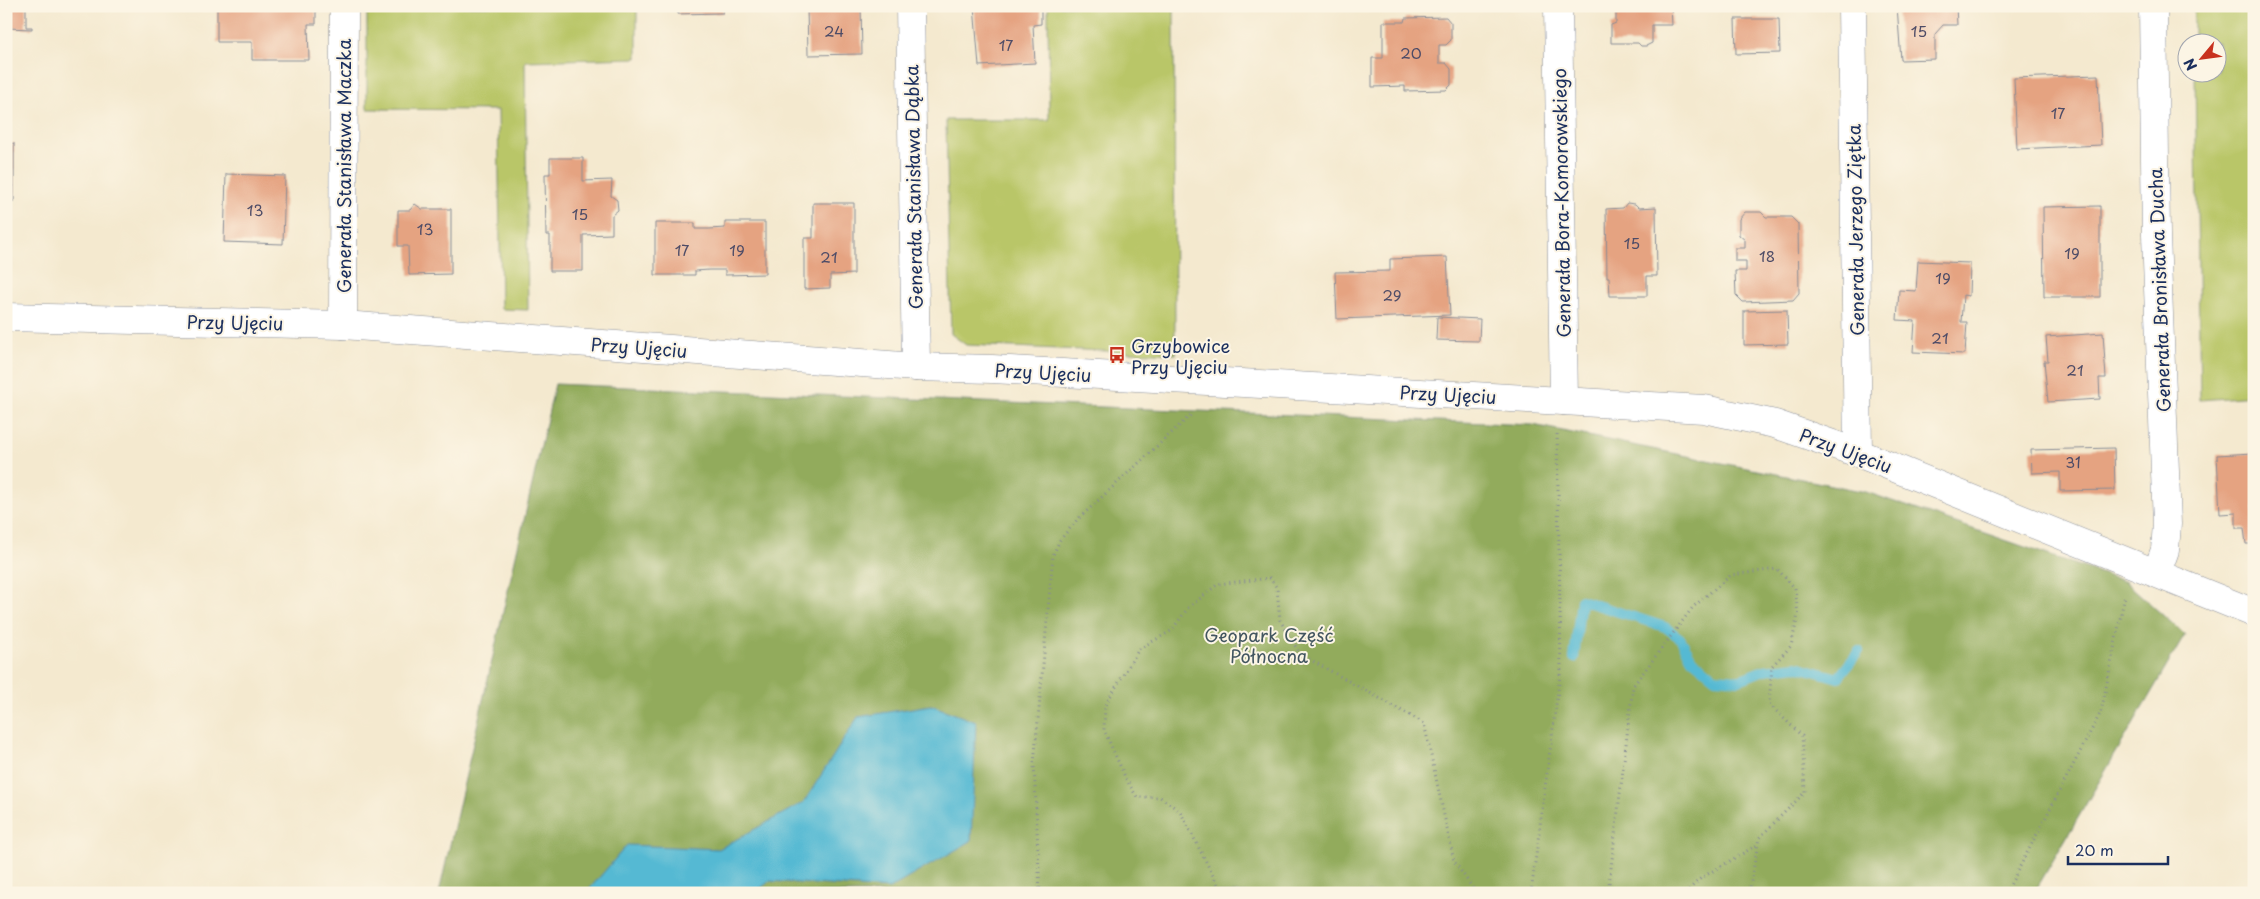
<svg xmlns="http://www.w3.org/2000/svg" width="2260" height="899" font-family="'Playpen Sans',sans-serif">
	<rect width="100%" height="100%" fill="#fcf5e5"/>
	<filter id="ink" filterUnits="userSpaceOnUse"><feTurbulence type="fractalNoise" baseFrequency=".02" numOctaves="2"/><feDisplacementMap in="SourceGraphic" scale="10" xChannelSelector="R" yChannelSelector="G"/><feConvolveMatrix kernelMatrix="1 2 1 2 8 2 1 2 1" color-interpolation-filters="sRGB"/></filter>
	<filter id="wash" filterUnits="userSpaceOnUse"><feTurbulence type="fractalNoise" baseFrequency=".0096" numOctaves="4" result="noise"/><feDisplacementMap in="SourceGraphic" scale="20" xChannelSelector="R" yChannelSelector="G"/><feGaussianBlur stdDeviation="1.12" result="paint"/><feColorMatrix in="noise" values="0 0 0 0 0 0 0 0 0 0 0 0 0 0 0 0 0 1.4 0 .05"/><feComposite in="paint" operator="in"/></filter>
	<g filter="url(#wash)">
		<rect width="100%" height="100%" fill="#f4e9cf"/>
		<g fill="#b9c668" stroke="#6a7a63">
			<polygon points="367,6 637,6 637,58 525,61 528,310 501,309 498,110 367,109"/>
			<polygon points="1048,6 1174,6 1175,354 966,345 951,334 946,120 1049,120"/>
			<polygon points="2194,6 2254,6 2254,396 2200,400 2195,73 2218,72 2218,42 2194,42"/>
		</g>
		<polygon fill="#92ab5c" stroke="#566d5d" points="555,384 1533,425 1866,492 2126,582 2185,635 2034,893 439,893"/>
		<polygon fill="#55b9d3" stroke="#387498" points="931,705 976,722 971,841 889,889 770,881 754,893 586,893 627,845 719,849 804,802 858,717"/>
		<g fill="none" stroke-linecap="round" stroke-linejoin="round">
			<polyline stroke="#55b9d3" stroke-width="10" points="1574,658 1581,600 1665,627 1680,638 1692,659 1715,678 1739,680 1764,670 1796,666 1838,678 1859,651"/>
		</g>
		<g id="blocks">
			<g fill="#e5a381">
				<polygon points="6,6 26,6 26,27 32,27 32,29 6,28"/>
				<polygon points="217,6 316,6 316,24 308,24 309,60 252,60 252,42 217,42"/>
				<polygon points="678,6 723,6 723,13 678,14"/>
				<polygon points="807,6 861,6 862,54 808,55"/>
				<polygon points="974,6 1041,6 1041,24 1033,25 1035,63 979,66"/>
				<polygon points="1616,6 1671,6 1672,25 1652,25 1652,43 1646,46 1641,46 1638,43 1611,43 1611,25 1616,23"/>
				<polygon points="1732,6 1788,6 1785,9 1736,10"/>
				<polygon points="1897,6 1956,6 1957,25 1943,25 1935,34 1935,59 1901,60"/>
				<polygon points="1446,17 1451,23 1451,40 1446,45 1439,45 1439,63 1446,63 1451,69 1451,85 1446,90 1405,91 1405,86 1372,87 1372,58 1383,58 1383,22 1404,22 1405,18"/>
				<polygon points="1735,19 1779,19 1780,53 1736,54"/>
				<polygon points="2098,75 2101,145 2017,149 2014,78"/>
				<polygon points="6,124 9,124 9,144 14,143 14,201 6,202"/>
				<polygon points="550,158 583,158 583,181 612,180 611,196 617,200 618,210 612,215 612,234 583,235 583,271 550,271 550,235 546,235 545,174 550,174"/>
				<polygon points="226,174 285,176 283,244 224,242"/>
				<polygon points="813,203 854,203 854,274 830,275 830,288 804,289 804,238 813,238"/>
				<polygon points="1627,203 1635,204 1639,208 1656,207 1657,276 1647,276 1647,296 1610,296 1609,277 1607,277 1606,209 1623,208"/>
				<polygon points="415,204 422,209 451,209 451,274 409,275 408,246 398,246 398,210 410,210"/>
				<polygon points="2100,206 2100,297 2044,297 2043,207"/>
				<polygon points="1745,212 1761,212 1766,217 1791,217 1798,224 1799,293 1793,300 1743,302 1736,295 1735,271 1746,271 1746,261 1735,261 1735,248 1745,248 1745,240 1739,235 1739,219"/>
				<polygon points="725,222 765,222 765,274 725,275 725,270 709,270 695,271 695,275 655,275 655,223 695,223 695,229 709,229 725,228"/>
				<polygon points="1447,257 1450,315 1337,319 1335,272 1390,271 1390,259"/>
				<polygon points="1918,261 1970,263 1969,296 1963,295 1961,322 1967,322 1965,354 1913,352 1915,321 1897,320 1899,290 1916,291"/>
				<polygon points="1787,310 1788,344 1744,345 1744,311"/>
				<polygon points="1437,317 1480,319 1479,341 1436,340"/>
				<polygon points="2103,333 2106,378 2099,378 2100,399 2048,402 2044,361 2048,361 2046,337"/>
				<polygon points="2114,448 2115,490 2060,491 2060,472 2032,473 2031,450"/>
				<polygon points="2254,453 2254,544 2246,544 2244,528 2236,528 2236,513 2220,514 2217,455"/>
			</g>
		</g>
	</g>
	<g filter="url(#ink)">
		<use href="#blocks" fill-opacity="0" stroke="#888c96" stroke-width="1"/>
		<g fill="none" stroke-linecap="round" stroke-linejoin="round">
			<g stroke="#888c96" stroke-width="29">
				<g id="minor">
					<polyline points="910,6 916,367"/>
					<polyline points="1558,6 1564,401"/>
					<polyline points="1852,6 1858,453"/>
					<polyline points="2153,6 2156,235 2167,524 2165,550 2157,572"/>
					<polyline points="6,317 343,325 916,367 992,369 1704,409 1775,424 1858,453 2254,613"/>
					<polyline points="343,325 344,6"/>
				</g>
			</g>
			<g stroke="#888c96" stroke-width="3" stroke-dasharray="1 4" stroke-linecap="butt">
				<polyline points="1040,893 1034,764 1053,555 1060,540 1077,520 1193,413"/>
				<polyline points="1222,893 1180,811 1160,797 1137,797 1126,779 1104,730 1105,705 1139,649 1171,631 1188,608 1218,584 1270,578 1277,588 1280,620 1300,654 1424,723 1454,861 1476,893"/>
				<polyline points="1531,893 1561,668 1557,430"/>
				<polyline points="1608,893 1633,686 1693,607 1731,575 1777,569 1795,588 1798,615 1791,646 1772,666 1769,704 1802,736 1805,792 1759,838 1749,893"/>
				<polyline points="1685,893 1701,878 1757,845"/>
				<polyline points="2006,893 2101,712 2125,595"/>
			</g>
			<use href="#minor" stroke="#fff" stroke-width="28"/>
		</g>
	</g>
	<defs>
		<g id="bus-bare" transform="scale(1.35)"><path d="M-5-6H5V4H4V6H2V4H-2V6H-4V4H-5ZM-3.5-4V0h7V-4ZM-3.5 1.2v1.5H-2V1.2ZM2 1.2v1.5H3.5V1.2Z" fill="#c8321e" stroke="#fcf5e5" stroke-width="2.5" paint-order="stroke"/></g>
	</defs>
	<g fill-rule="evenodd">
		<use href="#bus-bare" x="1117" y="355"/>
	</g>
	<g text-anchor="middle" dominant-baseline="central" stroke-width="4" stroke-linejoin="round" paint-order="stroke">
		<g font-size="15" fill="#4e4c67">
			<text x="834" y="30">24</text>
			<text x="1919" y="30">15</text>
			<text x="1006" y="44">17</text>
			<text x="1411" y="52">20</text>
			<text x="2058" y="112">17</text>
			<text x="255" y="209">13</text>
			<text x="580" y="213">15</text>
			<text x="425" y="228">13</text>
			<text x="1632" y="242">15</text>
			<text x="682" y="249">17</text>
			<text x="737" y="249">19</text>
			<text x="2072" y="252">19</text>
			<text x="1767" y="255">18</text>
			<text x="829" y="256">21</text>
			<text x="1943" y="277">19</text>
			<text x="1392" y="294">29</text>
			<text x="1940" y="337">21</text>
			<text x="2075" y="369">21</text>
			<text x="2073" y="461">31</text>
		</g>
		<g font-size="18" fill="#1b2f5e" stroke="#fcf5e5">
			<text transform="translate(343 166) rotate(-90)">Generała Stanisława Maczka</text>
			<text transform="translate(913 187) rotate(-91)">Generała Stanisława Dąbka</text>
			<text transform="translate(1561 203) rotate(-91)">Generała Bora-Komorowskiego</text>
			<text transform="translate(1855 230) rotate(-91)">Generała Jerzego Ziętka</text>
			<text transform="translate(2159 290) rotate(-92)">Generała Bronisława Ducha</text>
			<text transform="translate(235 322) rotate(1)">Przy Ujęciu</text>
			<text transform="translate(639 347) rotate(4)">Przy Ujęciu</text>
			<text transform="translate(1043 372) rotate(3)">Przy Ujęciu</text>
			<text transform="translate(1448 394) rotate(3)">Przy Ujęciu</text>
			<text transform="translate(1846 450) rotate(20)">Przy Ujęciu</text>
		</g>
		<g font-size="18" fill="#1b2f5e" stroke="#fcf5e5" text-anchor="start">
			<text x="1131" y="345">Grzybowice<tspan x="1131" dy="21">Przy Ujęciu</tspan></text>
		</g>
		<g font-size="18" fill="#425560" stroke="#fcf5e5">
			<text x="1269" y="634">Geopark Część<tspan x="1269" dy="21">Północna</tspan></text>
		</g>
	</g>
	<rect width="2260" height="899" fill="none" stroke="#fcf5e5" stroke-width="25"/>
	<g transform="translate(2202 58) rotate(241)"><circle r="24" fill="#fcf5e5" stroke="#a2a6af"/>
	<path d="M0-4L9 19L0 12L-9 19Z" fill="#c8321e"/>
	<text y="-8" font-size="14" font-weight="bold" text-anchor="middle" fill="#1b2f5e">N</text>
	</g>
	<path d="M2068 856v8h100v-8" fill="none" stroke="#1b2f5e" stroke-width="2.5"/>
	<text x="2075" y="856" font-size="15" fill="#1b2f5e" stroke="#fcf5e5" stroke-width="4" paint-order="stroke">20 m</text>
</svg>
